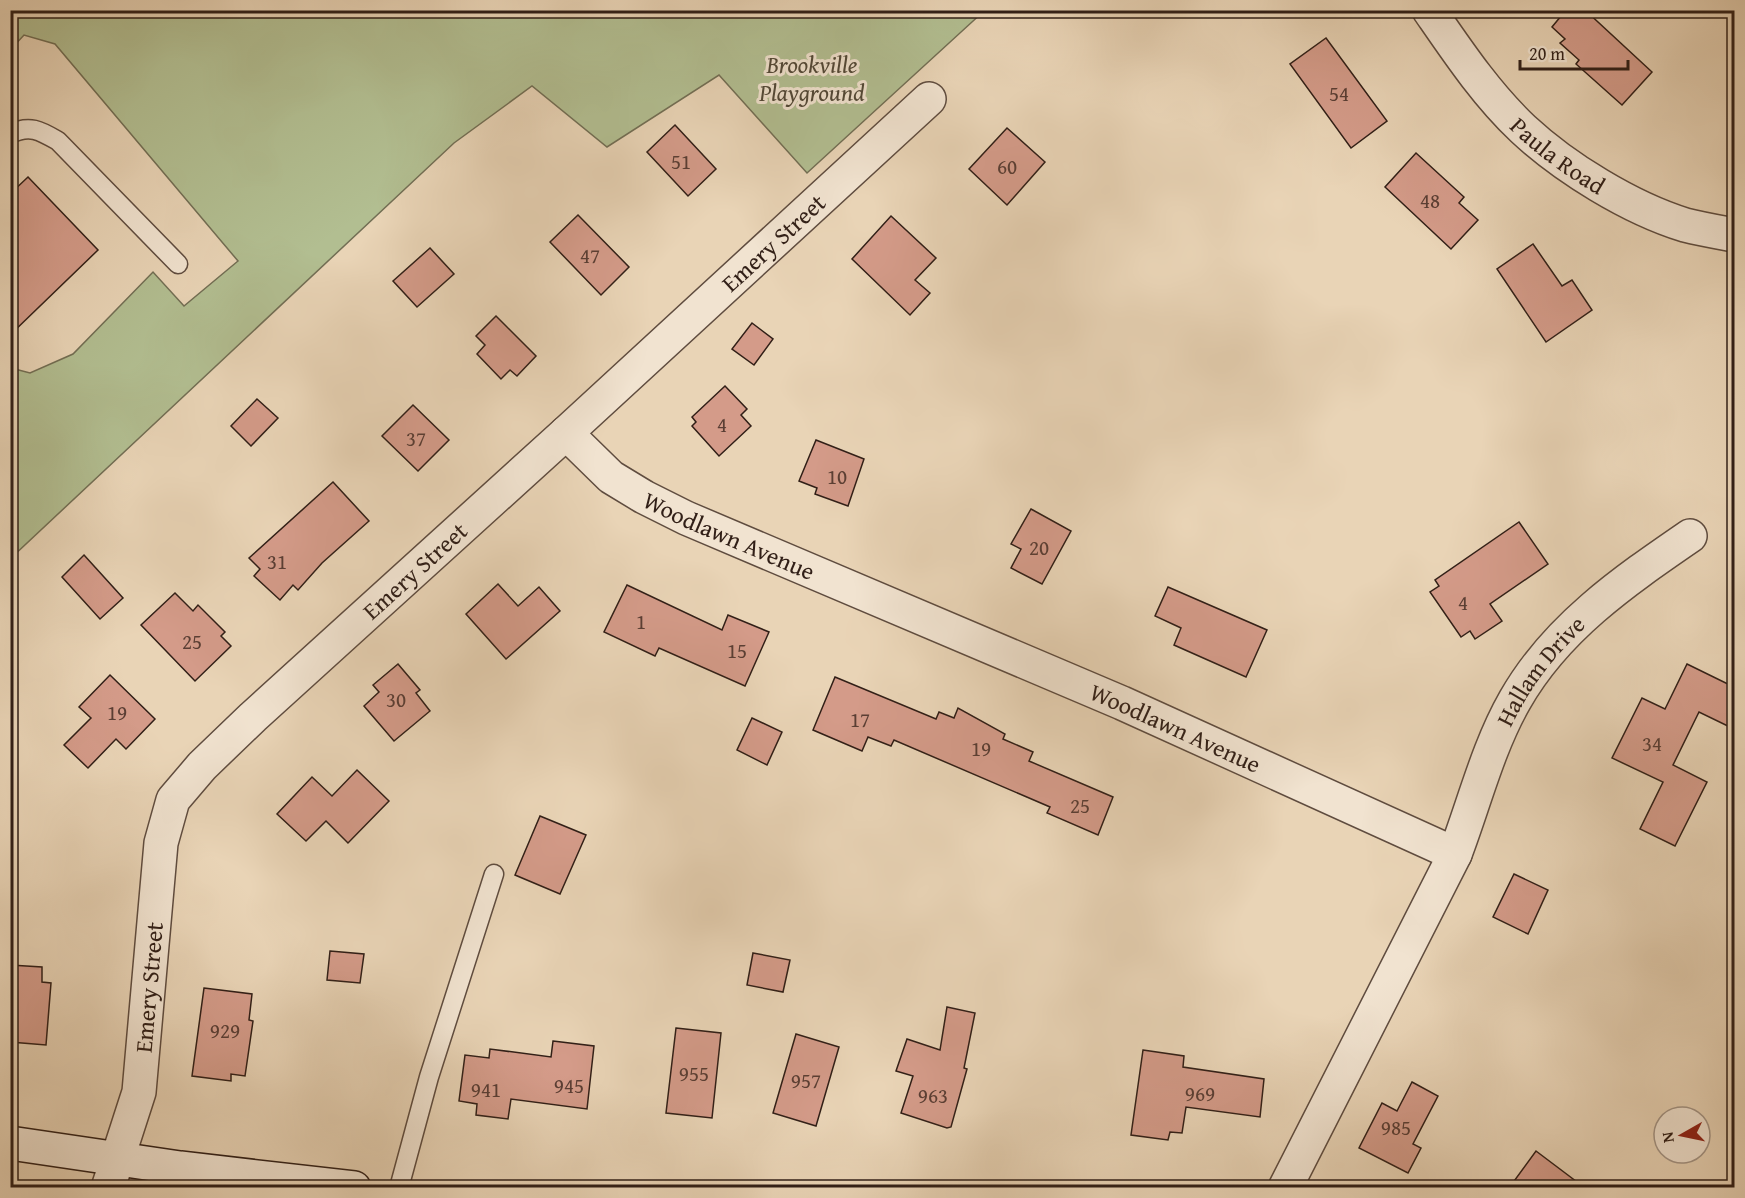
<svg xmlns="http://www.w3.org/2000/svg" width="1745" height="1198" font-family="'Gentium Book Plus',serif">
	<rect width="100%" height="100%" fill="#e9d4b6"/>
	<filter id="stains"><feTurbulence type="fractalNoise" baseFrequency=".00333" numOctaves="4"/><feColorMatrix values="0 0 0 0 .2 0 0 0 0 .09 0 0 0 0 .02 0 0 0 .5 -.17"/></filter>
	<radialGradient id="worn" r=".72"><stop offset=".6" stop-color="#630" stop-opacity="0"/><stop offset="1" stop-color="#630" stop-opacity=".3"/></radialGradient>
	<polygon fill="#b2be91" stroke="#726e54" stroke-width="1.5" points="11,10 984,10 984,11 807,173 719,75 607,147 532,86 454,143 11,558 11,368 30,373 73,354 153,272 184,306 238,261 55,44 24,35 11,49"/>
	<g fill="#d49b89" stroke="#311f17" stroke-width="1.5">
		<polygon points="1566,10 1585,10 1652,72 1622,105 1576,64 1579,60 1560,43 1565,39 1552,27"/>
		<polygon points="1326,38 1387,121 1351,148 1290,64"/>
		<polygon points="675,125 716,169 688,196 647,152"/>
		<polygon points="1007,128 1045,162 1007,205 969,169"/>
		<polygon points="1416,153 1464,197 1459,203 1478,220 1451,249 1385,187"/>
		<polygon points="28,177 98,250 10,335 10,194"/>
		<polygon points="578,215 629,267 601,295 550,242"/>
		<polygon points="891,216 936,258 915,280 930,293 910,315 852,259"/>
		<polygon points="1533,244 1562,286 1572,280 1592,310 1546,342 1497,269"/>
		<polygon points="430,248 454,274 417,307 393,281"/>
		<polygon points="496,316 536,356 517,376 510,370 501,379 477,354 485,345 476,336"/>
		<polygon points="752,323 773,339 754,365 732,349"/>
		<polygon points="725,386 747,409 741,415 751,426 719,456 692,426 696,422 692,417"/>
		<polygon points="257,399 278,418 251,446 231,426"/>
		<polygon points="413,405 449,440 418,471 382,436"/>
		<polygon points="816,440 864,459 848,506 815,494 817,488 799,481"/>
		<polygon points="333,482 369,521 322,563 298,590 293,585 280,600 254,576 260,569 249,558"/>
		<polygon points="1031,509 1071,531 1042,584 1011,568 1021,549 1011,544"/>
		<polygon points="1519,522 1548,564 1490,604 1502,621 1475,639 1470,631 1461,637 1430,592 1439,586 1435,580"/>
		<polygon points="84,555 123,598 100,619 62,577"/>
		<polygon points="498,584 518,606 539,587 560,611 506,659 466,614"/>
		<polygon points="627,585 722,630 728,615 769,632 745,686 659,648 655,656 604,632"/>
		<polygon points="1168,587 1267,630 1246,677 1174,645 1181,628 1155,616"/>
		<polygon points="175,593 193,611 198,605 225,632 221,636 231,646 195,681 141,625"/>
		<polygon points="398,664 420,690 416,693 430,711 394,741 364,706 379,692 373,685"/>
		<polygon points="1687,664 1734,687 1734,729 1699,712 1673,765 1707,782 1675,846 1640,829 1663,782 1612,758 1642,698 1665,709"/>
		<polygon points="110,675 155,719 126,749 116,739 88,768 64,745 91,718 79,707"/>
		<polygon points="835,677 936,719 939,712 954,718 958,708 1005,734 1003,739 1033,752 1029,761 1113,797 1098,835 1047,813 1050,807 894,740 891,746 868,737 862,751 813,730"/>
		<polygon points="752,718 782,732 767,765 737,750"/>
		<polygon points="357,770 389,801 348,843 326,821 306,841 277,814 312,777 332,796"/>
		<polygon points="540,816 586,835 560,894 515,875"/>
		<polygon points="1514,874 1548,890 1528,934 1493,917"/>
		<polygon points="330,951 364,954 360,983 327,980"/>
		<polygon points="753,953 790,960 783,992 747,985"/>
		<polygon points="10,965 42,967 42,982 51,983 46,1045 10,1042"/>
		<polygon points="204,988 252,994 249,1020 253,1021 245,1076 231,1074 231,1081 192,1076"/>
		<polygon points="947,1007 975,1013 964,1068 967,1069 951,1127 947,1128 901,1113 913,1076 896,1071 907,1039 940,1050"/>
		<polygon points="676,1028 721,1033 712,1118 666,1113"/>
		<polygon points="796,1034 839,1047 816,1126 773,1113"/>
		<polygon points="553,1041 594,1046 587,1109 511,1099 508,1119 476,1115 477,1104 459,1101 465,1055 489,1058 490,1049 551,1057"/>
		<polygon points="1143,1050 1184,1056 1183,1067 1264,1079 1260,1117 1186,1107 1182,1133 1170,1132 1168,1140 1131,1135"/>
		<polygon points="1412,1082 1438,1096 1413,1144 1421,1148 1408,1173 1359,1148 1382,1103 1397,1111"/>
		<polygon points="1536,1151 1585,1188 1509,1188"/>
	</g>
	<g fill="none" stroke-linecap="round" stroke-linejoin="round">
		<g stroke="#5f4c3f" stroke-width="21">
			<g id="lane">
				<path d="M10 134C30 124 41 131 58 141L178 264"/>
				<polyline points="399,1188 429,1077 494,874"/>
			</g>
		</g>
		<g stroke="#5f4c3f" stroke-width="36">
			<g id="street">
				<path id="s1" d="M1429 10C1458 52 1486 94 1523 129 1565 168 1630 208 1685 225 1701 229 1718 232 1734 235"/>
				<path id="s2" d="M566 433 611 477 644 497 686 518 1122 703 1455 854 1285 1188"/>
				<path id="s3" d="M1455 854C1474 804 1488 747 1515 700 1556 628 1623 582 1690 536"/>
				<path id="s4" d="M108 1188 139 1092 161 843 173 800 202 766 253 717 566 433 929 99"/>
			</g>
		</g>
		<g stroke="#311f17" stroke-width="36">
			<polyline id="secondary" points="10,1143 180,1168 354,1188"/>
		</g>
		<use href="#lane" stroke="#f1e3d0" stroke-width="18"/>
		<use href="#street" stroke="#f1e3d0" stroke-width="33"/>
		<use href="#secondary" stroke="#f1e3d0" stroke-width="33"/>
	</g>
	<g text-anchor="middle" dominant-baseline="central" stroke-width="6" stroke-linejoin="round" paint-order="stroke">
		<g font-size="21" fill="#5a3e34">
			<text x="1339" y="93">54</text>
			<text x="681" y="161">51</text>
			<text x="1007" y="166">60</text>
			<text x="1430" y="200">48</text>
			<text x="590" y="255">47</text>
			<text x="722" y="424">4</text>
			<text x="416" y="438">37</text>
			<text x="837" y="476">10</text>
			<text x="1039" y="547">20</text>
			<text x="277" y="561">31</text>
			<text x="1463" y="602">4</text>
			<text x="641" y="621">1</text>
			<text x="192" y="641">25</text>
			<text x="737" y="650">15</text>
			<text x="396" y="699">30</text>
			<text x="117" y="712">19</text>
			<text x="860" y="719">17</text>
			<text x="1652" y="743">34</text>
			<text x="981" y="748">19</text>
			<text x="1080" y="805">25</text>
			<text x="225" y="1030">929</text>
			<text x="694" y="1073">955</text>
			<text x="806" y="1080">957</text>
			<text x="569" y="1085">945</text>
			<text x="486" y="1089">941</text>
			<text x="1200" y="1093">969</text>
			<text x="933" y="1095">963</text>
			<text x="1396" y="1127">985</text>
		</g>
		<g font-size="24" font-style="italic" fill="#514736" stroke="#f1e3d0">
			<text x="812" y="64">Brookville<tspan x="812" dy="28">Playground</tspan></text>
		</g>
		<g font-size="24" fill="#311f17" stroke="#f1e3d0">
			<text stroke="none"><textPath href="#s1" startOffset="196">Paula Road</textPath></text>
			<text stroke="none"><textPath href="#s4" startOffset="1215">Emery Street</textPath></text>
			<text stroke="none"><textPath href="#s2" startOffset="195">Woodlawn Avenue</textPath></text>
			<text stroke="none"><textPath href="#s4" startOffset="729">Emery Street</textPath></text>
			<text stroke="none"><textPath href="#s3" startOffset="204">Hallam Drive</textPath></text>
			<text stroke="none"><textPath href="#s2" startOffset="681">Woodlawn Avenue</textPath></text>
			<text stroke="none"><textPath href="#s4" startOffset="206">Emery Street</textPath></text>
		</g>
	</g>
	<rect width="1745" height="1198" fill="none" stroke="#e9d4b6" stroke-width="36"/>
	<rect x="12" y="12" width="1721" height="1174" fill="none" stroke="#311f17" stroke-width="3"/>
	<rect x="18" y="18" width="1709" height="1162" fill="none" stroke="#311f17" stroke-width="1.5"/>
	<g transform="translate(1682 1135) rotate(261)"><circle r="28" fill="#f1e3d0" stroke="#a49586" stroke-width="1.5"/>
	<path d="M0-4.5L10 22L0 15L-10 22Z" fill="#8f2418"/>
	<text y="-9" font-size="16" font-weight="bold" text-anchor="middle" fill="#311f17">N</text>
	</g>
	<path d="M1520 60v9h108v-9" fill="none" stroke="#311f17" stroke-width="3"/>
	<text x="1529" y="60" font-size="18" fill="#311f17" stroke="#f1e3d0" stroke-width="4.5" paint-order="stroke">20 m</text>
	<rect width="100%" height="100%" filter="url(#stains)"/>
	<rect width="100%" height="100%" fill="url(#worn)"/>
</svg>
